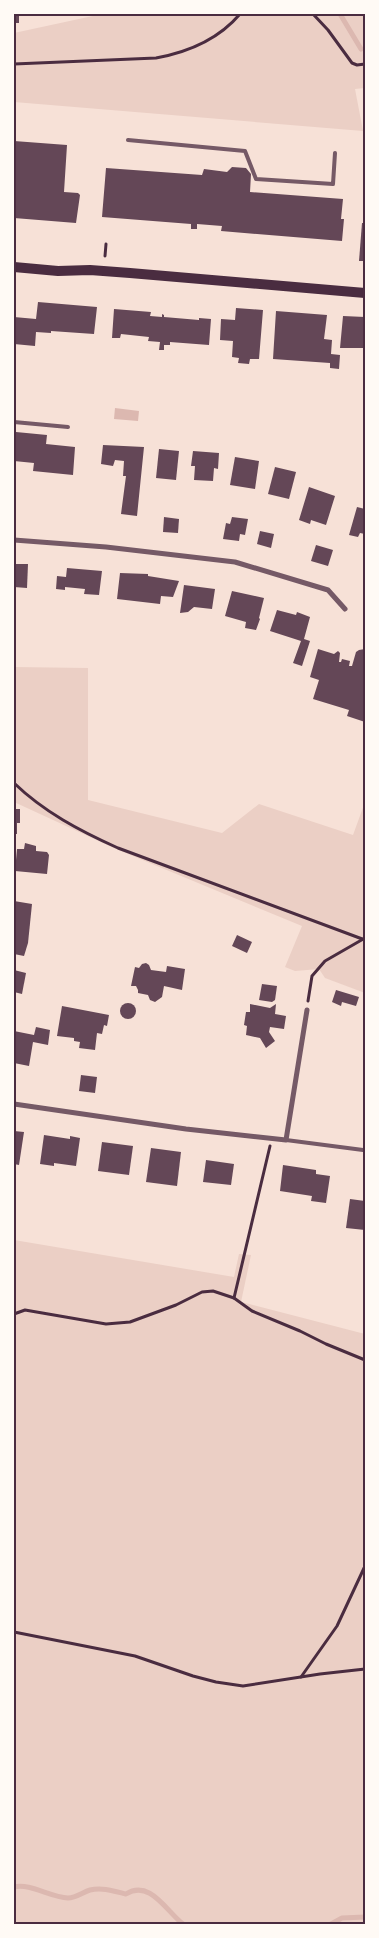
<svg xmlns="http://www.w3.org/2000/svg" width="379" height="1938" font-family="Mulish,sans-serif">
	<rect width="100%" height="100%" fill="#f7e1d7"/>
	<g fill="#ebcfc5">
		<polygon points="102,14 365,14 365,88 355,89 363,131 14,102 14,33"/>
		<polygon points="14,667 88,668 88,800 222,833 259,804 353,835 365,802 365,993 325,978 319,969 295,971 285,967 302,926 116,849 14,802"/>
		<polygon points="14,1240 234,1277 239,1254 251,1255 241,1302 365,1334 365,1924 14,1924"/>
	</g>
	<polygon fill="#dcb8b0" points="115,408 139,411 138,421 114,419"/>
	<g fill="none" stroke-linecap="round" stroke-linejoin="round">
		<g stroke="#dcb8b0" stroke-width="5">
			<polyline points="340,14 361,49"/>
			<path d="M14 1887C30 1883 50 1897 68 1898 76 1898 83 1892 90 1890 102 1887 114 1891 126 1894 150 1879 166 1911 183 1924"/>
			<polyline points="331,1924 342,1918 365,1917"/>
		</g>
	</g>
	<g fill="#644757">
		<rect x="14" y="14" width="5" height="9"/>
		<polygon points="14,141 67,145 64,192 78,193 80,195 76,223 14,218"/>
		<polygon points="232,167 246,168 251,174 250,192 343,199 341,219 344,219 342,241 221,231 222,226 197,224 197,229 191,229 191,224 102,217 106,168 202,175 204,169 227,172"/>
		<polygon points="362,223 365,223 365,261 359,261"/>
		<polygon points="38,302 97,307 94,334 51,331 51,333 36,332 35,346 14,344 14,317 36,319"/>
		<polygon points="236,308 263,310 259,359 250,359 249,364 238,363 239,358 232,357 233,341 220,340 221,319 235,320"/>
		<polygon points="114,309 151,312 150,316 162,317 162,314 164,315 164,317 199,320 199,318 211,319 209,345 170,342 170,345 164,345 164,350 159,350 160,342 148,341 149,337 121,334 120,338 112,338"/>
		<polygon points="276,311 327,315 324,339 332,340 331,354 340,355 339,369 330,368 330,363 273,359"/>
		<polygon points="343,316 365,317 365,348 340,348"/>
		<polygon points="14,430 16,430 16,432 47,435 46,444 75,447 73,475 33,471 34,463 14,461"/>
		<polygon points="103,445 144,447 137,516 121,514 126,476 123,476 124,461 115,460 113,466 101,464"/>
		<polygon points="159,449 179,451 176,480 156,478"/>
		<polygon points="193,451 219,453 218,469 214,468 213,481 194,480 195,466 191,466"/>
		<polygon points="235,457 259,461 255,489 230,485"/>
		<polygon points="275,467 296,472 289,499 268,494"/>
		<polygon points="309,487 335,496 326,525 311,520 310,524 299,520"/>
		<polygon points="357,507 365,509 365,534 360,533 358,537 349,535"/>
		<polygon points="164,517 179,519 178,533 163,532"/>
		<polygon points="232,517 248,519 245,535 240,534 239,541 223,539 226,523 230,524"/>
		<polygon points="260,531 274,534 271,548 257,544"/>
		<polygon points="316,545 333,550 328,566 311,561"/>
		<polygon points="14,564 28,564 27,588 14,587"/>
		<polygon points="67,568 102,571 99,595 84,594 85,589 65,587 65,590 56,589 57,576 66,577"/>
		<polygon points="120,573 148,574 148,576 179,581 173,597 161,596 160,604 117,599"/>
		<polygon points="184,585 215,589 212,609 194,607 188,612 180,613"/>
		<polygon points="232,591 264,598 259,618 260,619 256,630 245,628 246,622 225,616"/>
		<polygon points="277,610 296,615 297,612 310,617 304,639 310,641 302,666 293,663 301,641 270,631"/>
		<polygon points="318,649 334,654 338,651 340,653 339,662 341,662 342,659 350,661 349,666 352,666 356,652 359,650 365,649 365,722 347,716 349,710 313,699 319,680 310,677"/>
		<polygon points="14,809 20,809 20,823 17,823 17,834 14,834"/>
		<polygon points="25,843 36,846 36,851 47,852 49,855 47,874 15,871 17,849 24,849"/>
		<polygon points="14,901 32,904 28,943 24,956 14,954"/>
		<polygon points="237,935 252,942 247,953 232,946"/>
		<polygon points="146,963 149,965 151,970 166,972 167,966 185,969 182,990 164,986 162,997 155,1002 150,1000 148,995 138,993 138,990 136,986 131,986 135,967 139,968 142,964"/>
		<polygon points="14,970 26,973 22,994 14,992"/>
		<polygon points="262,984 277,986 275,1000 272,1002 259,1000"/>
		<polygon points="336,990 359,997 356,1006 342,1002 341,1006 332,1002"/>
		<circle cx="128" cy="1011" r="8"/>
		<polygon points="250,1004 270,1008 276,1004 275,1014 286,1016 284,1029 270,1027 269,1032 275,1041 266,1048 260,1038 246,1035 247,1026 244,1025 246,1012 250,1012"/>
		<polygon points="62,1006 109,1015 107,1026 104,1025 102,1034 97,1033 95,1050 79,1048 80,1042 74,1041 74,1038 57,1036"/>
		<polygon points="36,1027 50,1030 48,1045 33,1042 29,1066 14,1063 14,1031 34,1035"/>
		<polygon points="81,1075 97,1077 95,1093 79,1091"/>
		<polygon points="14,1131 24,1132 19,1165 14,1164"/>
		<polygon points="44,1135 70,1139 70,1136 80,1138 76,1166 54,1163 54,1166 40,1164"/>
		<polygon points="102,1142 133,1146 129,1175 98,1171"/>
		<polygon points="151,1148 181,1152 177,1186 146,1182"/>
		<polygon points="206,1160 234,1164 231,1185 203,1182"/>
		<polygon points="283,1165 316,1170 316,1174 330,1176 326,1203 311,1201 312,1196 280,1191"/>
		<polygon points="350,1199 365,1201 365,1230 346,1228"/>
	</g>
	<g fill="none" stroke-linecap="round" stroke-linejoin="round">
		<g stroke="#4a2c40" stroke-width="3">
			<polyline points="313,14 328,30 352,63 357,65 365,64"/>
			<path d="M14 64 156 58C189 52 218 40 240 14"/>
			<polyline points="105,256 106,244"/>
			<path d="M14 783C44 812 80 831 118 848L365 940"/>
			<polyline points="308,1001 312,976 325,961 365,938"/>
			<polyline points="234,1298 270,1146"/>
			<polyline points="14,1314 25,1310 106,1324 130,1322 176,1305 202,1292 213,1291 234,1298 252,1311 300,1331 326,1344 365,1360"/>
			<polyline points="14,1632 135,1656 193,1676 216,1682 243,1686 320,1674 365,1669"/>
			<polyline points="301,1677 337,1626 365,1566"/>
		</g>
		<g stroke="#755966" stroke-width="4">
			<polyline points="128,140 245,151 256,179 333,184 335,153"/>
			<polyline points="14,422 68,427"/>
			<polyline points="286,1140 363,1150"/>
		</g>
		<g stroke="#755966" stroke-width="5">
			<polyline points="14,540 106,547 235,562 328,590 345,609"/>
			<polyline points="14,1104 186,1129 286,1140 307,1010"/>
		</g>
		<polyline stroke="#4a2c40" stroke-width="10" points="14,267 58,271 90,270 130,273 365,293"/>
	</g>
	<rect width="379" height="1938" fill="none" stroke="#fffaf5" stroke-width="30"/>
	<rect x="15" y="15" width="349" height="1908" fill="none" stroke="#4a2c40" stroke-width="2"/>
</svg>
